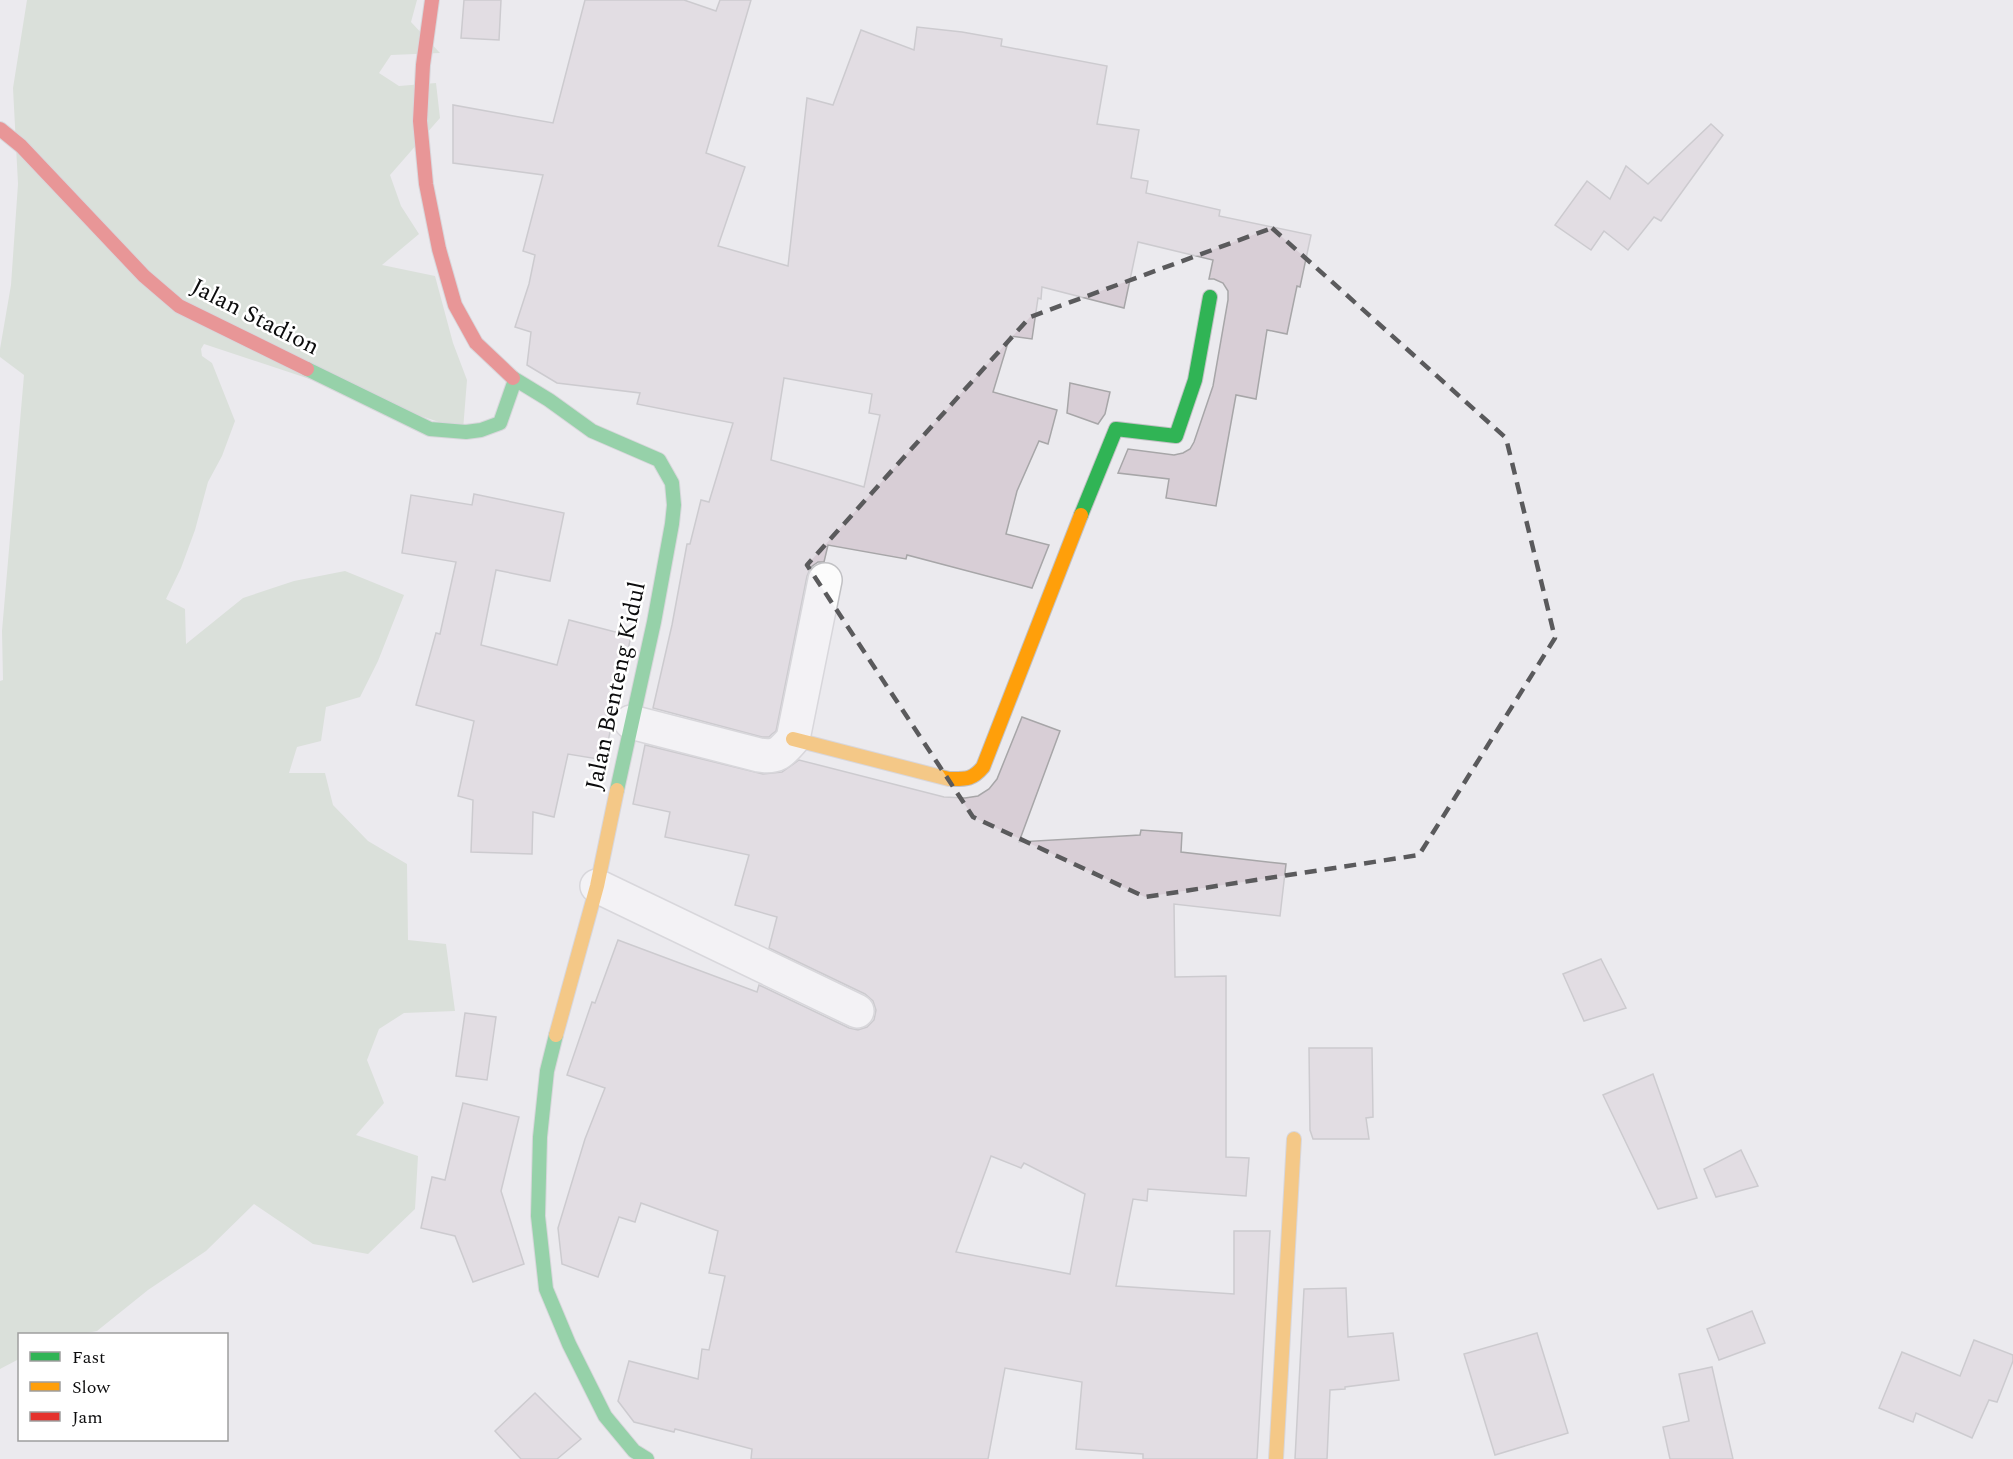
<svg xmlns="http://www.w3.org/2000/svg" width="2013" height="1459" font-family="Spectral,serif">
	<rect width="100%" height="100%" fill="#ebeaee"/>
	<polygon fill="#c6d5c1" points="27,0 417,0 411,22 440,53 391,55 379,73 399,86 436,83 440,118 390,175 401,206 419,234 382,265 435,276 453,343 467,380 463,430 204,344 201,349 202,356 212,363 235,421 222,456 208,482 195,530 181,568 166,599 185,609 186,644 243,598 294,581 345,571 404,595 378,661 360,697 326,707 321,741 297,747 289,773 325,773 333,805 368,841 407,864 408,940 446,944 455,1011 404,1013 379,1029 367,1060 384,1103 356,1135 418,1156 415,1209 368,1254 313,1244 254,1204 206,1251 148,1290 97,1331 82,1334 20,1334 19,1359 0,1369 0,681 3,680 2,631 24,375 0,357 0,349 11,285 18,184 13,88"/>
	<g fill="#d8ced6" stroke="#a7a6a8" stroke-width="1.5" fill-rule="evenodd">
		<polygon points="464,0 501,0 499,40 461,38"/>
		<path d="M585 0H684L716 11 720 0H751L706 153 745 167 718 246 788 266 807 98 833 105 861 30 914 50 917 27 962 32 1002 39 1001 46 1107 66 1097 124 1139 130 1131 178 1148 181 1146 193 1220 210 1219 216 1311 235 1300 287 1297 286 1287 334 1267 330 1256 399 1236 395 1216 506 1166 498 1169 479 1118 473 1128 449 1174 455 1183 453 1190 449 1194 442 1213 386 1228 300V291L1223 283 1214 279H1209L1213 260 1138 242 1124 308 1042 287 1041 299 1038 298 1032 339 1010 336 993 392 1057 410 1048 444 1039 441 1017 491 1006 534 1049 545 1032 588 907 555 906 559 828 545 824 562H818L811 567 807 576 776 731 772 734 769 737H762L653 708 672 625 687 544H690L701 500 709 502 733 423 637 404 640 393 557 383 527 365 531 332 515 327 529 284 535 255 523 251 543 175 453 163V105L553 123ZM784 378 872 394 869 413 880 415 864 487 771 460Z"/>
		<polygon points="1711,124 1723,135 1661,221 1654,217 1628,250 1604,231 1591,250 1555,225 1587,181 1610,199 1626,166 1648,184"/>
		<polygon points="1070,383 1110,392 1105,414 1098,424 1067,413"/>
		<polygon points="474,494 564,513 550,581 496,570 481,645 557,665 569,620 631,636 604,760 568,754 554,817 533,812 532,854 471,852 473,800 458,796 474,721 416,705 436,633 440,634 456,562 402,553 411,495 472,505"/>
		<path d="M1022 717 1060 731 1019 842 1140 835 1141 830 1182 833 1181 852 1286 864 1280 916 1174 904 1175 977 1226 976V1157L1249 1158 1246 1196 1148 1189 1147 1201 1133 1199 1116 1286 1234 1294V1231H1270L1257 1459H1143V1454L1076 1449 1082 1382 1005 1368 988 1459H751L752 1449 675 1429 674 1432 634 1422 618 1401 629 1361 698 1379 702 1349 709 1350 725 1276 709 1273 718 1231 641 1203 635 1222 619 1217 598 1277 562 1264 558 1228 585 1139 605 1088 567 1075 592 1002 595 1003 618 940 757 992 759 985 849 1028 858 1030 867 1027 874 1020 876 1010 873 1001 865 994 769 948 777 917 735 905 749 855 665 837 670 812 633 804 645 745 763 774 782 772 799 760 944 797 965 798 978 796 989 789 997 779ZM991 1156 1021 1168 1024 1163 1085 1194 1070 1274 956 1252Z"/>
		<polygon points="1601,959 1626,1008 1584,1021 1563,974"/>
		<polygon points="465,1013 496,1017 487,1080 456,1076"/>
		<polygon points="1309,1048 1372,1048 1373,1117 1366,1118 1369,1139 1313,1139 1310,1130"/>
		<polygon points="1653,1074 1697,1198 1658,1209 1603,1095"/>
		<polygon points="463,1103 519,1117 501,1191 524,1264 473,1282 455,1236 421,1228 432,1177 445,1180"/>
		<polygon points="1741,1150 1758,1186 1716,1197 1704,1169"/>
		<polygon points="1346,1288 1348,1337 1393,1333 1399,1380 1345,1387 1345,1389 1330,1390 1327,1459 1295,1459 1304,1289"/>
		<polygon points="1752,1311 1765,1343 1719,1360 1707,1329"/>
		<polygon points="1537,1333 1568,1433 1495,1455 1464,1354"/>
		<polygon points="1974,1340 2013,1355 2013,1361 1997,1402 1989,1400 1972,1438 1916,1413 1913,1422 1879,1408 1902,1352 1960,1376"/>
		<polygon points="1712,1367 1733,1459 1670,1459 1663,1427 1689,1421 1679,1374"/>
		<polygon points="535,1393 581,1439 557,1459 521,1459 495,1431"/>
	</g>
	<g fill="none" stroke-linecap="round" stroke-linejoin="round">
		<g stroke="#c1c1c4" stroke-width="36">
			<g id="street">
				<path d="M631 722 759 755C777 758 782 752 793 739L825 580"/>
				<polyline points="597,886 857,1011"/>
			</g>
		</g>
		<g stroke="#c1c1c4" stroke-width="16">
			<g id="fast">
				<polyline points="307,369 430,429 466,432 481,430 500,423 515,380"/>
				<polyline points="513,378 549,400 592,431 659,460 672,483 674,505 672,524 654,622 617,790"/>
				<polyline points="1081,515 1116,429 1176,436 1195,380 1210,297"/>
				<polyline points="556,1035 547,1071 540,1137 538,1216 546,1289 569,1344 605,1416 634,1451 647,1459"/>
			</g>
		</g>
		<g stroke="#c1c1c4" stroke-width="16">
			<g id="slow">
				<path d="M793 739 949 779C966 779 972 780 983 767L1081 515"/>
				<polyline points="556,1035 597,886 617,790"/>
				<polyline points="1276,1459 1294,1139"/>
			</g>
		</g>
		<g stroke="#c1c1c4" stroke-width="16">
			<g id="jam">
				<polyline points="432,0 423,65 420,121 426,184 439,249 455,305 476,343 513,378"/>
				<polyline points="0,129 21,146 144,276 179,306 307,369"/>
			</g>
		</g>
		<use href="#street" stroke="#fcfcfc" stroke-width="33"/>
		<use href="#fast" stroke="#30b455" stroke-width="14"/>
		<use href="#slow" stroke="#ff9f0a" stroke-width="14"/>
		<use href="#jam" stroke="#e5322d" stroke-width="14"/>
	</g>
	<path d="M0 0H2013V1459H0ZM1272 228 1506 438 1555 638 1419 855 1145 897 973 817 807 565 1030 317Z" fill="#ebeaee" fill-opacity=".55" fill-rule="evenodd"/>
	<path fill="none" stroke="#5a5a5c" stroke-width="4.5" stroke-dasharray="12 8" stroke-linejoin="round" d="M1272 228 1506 438 1555 638 1419 855 1145 897 973 817 807 565 1030 317Z"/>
	<g text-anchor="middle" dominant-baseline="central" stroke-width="5" stroke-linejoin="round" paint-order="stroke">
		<g font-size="24" fill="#0c0c0d" stroke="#fff">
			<text transform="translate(255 317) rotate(27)">Jalan Stadion</text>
			<text transform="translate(616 686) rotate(-78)">Jalan Benteng Kidul</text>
		</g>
	</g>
	<rect x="18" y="1333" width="210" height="108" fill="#ffffff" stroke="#9e9e9e" stroke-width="1.5"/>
	<rect x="30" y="1352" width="30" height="9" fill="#30b455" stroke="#9e9e9e" stroke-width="1.5"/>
	<text x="72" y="1363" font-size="18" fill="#0c0c0d">Fast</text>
	<rect x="30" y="1382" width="30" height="9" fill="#ff9f0a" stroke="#9e9e9e" stroke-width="1.5"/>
	<text x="72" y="1393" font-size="18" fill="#0c0c0d">Slow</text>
	<rect x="30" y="1412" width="30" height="9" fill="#e5322d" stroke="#9e9e9e" stroke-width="1.5"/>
	<text x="72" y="1423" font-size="18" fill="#0c0c0d">Jam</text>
</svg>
